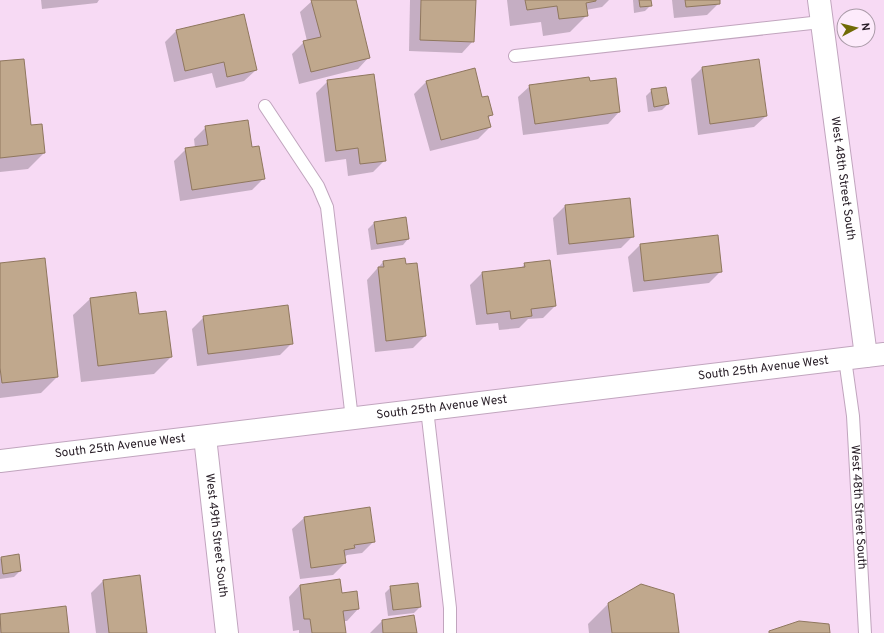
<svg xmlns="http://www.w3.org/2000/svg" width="884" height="633" font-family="Overpass,sans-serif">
	<rect width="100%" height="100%" fill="#f7daf4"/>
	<g fill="#0003">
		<polygon points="41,0 99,0 97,3 42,9"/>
		<polygon points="314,0 355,0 369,57 358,69 299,84 292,54 304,42 307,41 300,12 312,1"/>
		<polygon points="410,0 475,0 473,41 462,53 409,51"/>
		<polygon points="507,0 609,0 602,7 586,10 587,15 570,32 543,36 541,22 510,26"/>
		<polygon points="633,0 650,0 651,5 645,11 634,13"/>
		<polygon points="672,0 719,0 719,3 707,15 674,18"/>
		<polygon points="176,31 256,70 244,81 216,88 212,73 174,82 165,42"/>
		<polygon points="0,62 30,126 44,153 28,169 0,172"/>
		<polygon points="702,68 766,116 754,127 698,135 691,79"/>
		<polygon points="474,70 481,98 492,114 487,119 490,127 478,139 430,151 414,94 426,82"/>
		<polygon points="328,81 385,160 373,172 348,176 346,159 325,162 316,93"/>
		<polygon points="589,82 619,112 608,124 523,135 518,97 530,86"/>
		<polygon points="652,90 668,104 662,110 648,112 646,96"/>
		<polygon points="206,127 251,148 263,179 252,190 180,201 174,161 186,149 195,148 194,139"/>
		<polygon points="629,199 633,236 621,248 557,255 553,218 565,206"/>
		<polygon points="374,223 408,239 403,245 371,250 368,229"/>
		<polygon points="717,236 721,271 709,283 633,292 628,257 640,245"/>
		<polygon points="383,262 425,336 413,348 375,352 367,280"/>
		<polygon points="0,264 57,377 41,393 0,398"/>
		<polygon points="525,264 555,306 543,318 528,319 519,328 499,330 498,323 476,325 470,285 482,273 521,268"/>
		<polygon points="90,299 138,315 171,357 154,374 81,382 73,315"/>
		<polygon points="204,317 292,343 280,355 197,366 192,329"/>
		<polygon points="369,508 374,541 362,553 347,555 344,558 345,563 333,575 300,579 292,529 304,518"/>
		<polygon points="1,558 20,571 14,577 0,579 0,559"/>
		<polygon points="139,576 146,633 96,633 91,593 103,581"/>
		<polygon points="300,585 341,594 358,609 347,621 344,621 345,633 299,633 299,630 293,631 289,597"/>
		<polygon points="391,587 420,607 414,613 388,616 385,593"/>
		<polygon points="609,603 678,633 589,633 588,624"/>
		<polygon points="65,608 68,633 0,633 0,615"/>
		<polygon points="413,617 416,633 370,633 382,621"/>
	</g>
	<g fill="#c0a88d" stroke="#8f775e">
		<polygon points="311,0 356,0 370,58 311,72 303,41 321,37"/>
		<polygon points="421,0 476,0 474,42 420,40"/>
		<polygon points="525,0 596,0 596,1 586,3 588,16 559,19 557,6 527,10"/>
		<polygon points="639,0 651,0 652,6 640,7"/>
		<polygon points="685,0 720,0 720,4 686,7"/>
		<polygon points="244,14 257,70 227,77 224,62 185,71 176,30"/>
		<polygon points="24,59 31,125 42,124 45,153 0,158 0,61"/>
		<polygon points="759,59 767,116 710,124 702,67"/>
		<polygon points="475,68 482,97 488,96 493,115 488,116 491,127 441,140 426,81"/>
		<polygon points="374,74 386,161 360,164 358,148 336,151 327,80"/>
		<polygon points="589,77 590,81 616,78 620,112 535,124 529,85"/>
		<polygon points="666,87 669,104 654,107 651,89"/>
		<polygon points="248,120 252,147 259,146 265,179 192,190 185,148 208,145 205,126"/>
		<polygon points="630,198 634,237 569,244 565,205"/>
		<polygon points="406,217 409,239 377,244 374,222"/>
		<polygon points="718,235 722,272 644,281 640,244"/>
		<polygon points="45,258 58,377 2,383 0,368 0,263"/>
		<polygon points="405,258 406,264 417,263 426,336 386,341 378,267 384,267 383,261"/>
		<polygon points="550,260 556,306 531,309 532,316 511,319 510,311 487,314 482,272 525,267 524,263"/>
		<polygon points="136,292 139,314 166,311 172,357 98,366 90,298"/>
		<polygon points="288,305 293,344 208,354 203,316"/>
		<polygon points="370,507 375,542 354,545 355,548 344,550 346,563 311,568 304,517"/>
		<polygon points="19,554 21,571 3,574 1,557"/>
		<polygon points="140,575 147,633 109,633 103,580"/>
		<polygon points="340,579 342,593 357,591 359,609 343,611 346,633 312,633 310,619 304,619 300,585"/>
		<polygon points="418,583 421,607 393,610 390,586"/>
		<polygon points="641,584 674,594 679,633 612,633 608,603"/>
		<polygon points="66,606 69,633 1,633 0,614"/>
		<polygon points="414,615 417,633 383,633 382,620"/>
		<polygon points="799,621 829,624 830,633 769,633 769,631"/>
	</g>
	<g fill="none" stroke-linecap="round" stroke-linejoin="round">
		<g stroke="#c1a5be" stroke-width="14">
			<g id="lane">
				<polyline points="515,56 821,22"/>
				<polyline points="265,106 318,186 327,207 352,419"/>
				<path id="s1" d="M845 359 853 416 865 633"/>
				<polyline points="427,409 450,608 450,633"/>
			</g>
		</g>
		<g stroke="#c1a5be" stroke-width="24">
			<g id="street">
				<path id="s2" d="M819 0 866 356"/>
				<path id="s3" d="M205 437 227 633"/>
			</g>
		</g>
		<g stroke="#c1a5be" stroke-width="24">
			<g id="secondary">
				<path id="s4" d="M0 461 884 354"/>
			</g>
		</g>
		<use href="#lane" stroke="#fff" stroke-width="12"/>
		<use href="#street" stroke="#fff" stroke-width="22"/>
		<use href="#secondary" stroke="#fff" stroke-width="22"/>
	</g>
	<g text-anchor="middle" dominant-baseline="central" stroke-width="3" stroke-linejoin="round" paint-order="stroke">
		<g font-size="12" fill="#2a2029" stroke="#fdebfb">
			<text stroke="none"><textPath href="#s2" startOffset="180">West 48th Street South</textPath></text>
			<text stroke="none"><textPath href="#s4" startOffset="769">South 25th Avenue West</textPath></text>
			<text stroke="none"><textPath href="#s4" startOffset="445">South 25th Avenue West</textPath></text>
			<text stroke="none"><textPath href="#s4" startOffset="121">South 25th Avenue West</textPath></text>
			<text stroke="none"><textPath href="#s1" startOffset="149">West 48th Street South</textPath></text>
			<text stroke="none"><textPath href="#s3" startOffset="99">West 49th Street South</textPath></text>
		</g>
	</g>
	<g transform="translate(856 28) rotate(83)"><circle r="19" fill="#fdebfb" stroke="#a99aa7"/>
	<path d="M0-3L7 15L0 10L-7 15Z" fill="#716b06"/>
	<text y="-6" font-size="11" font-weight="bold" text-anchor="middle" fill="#2a2029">N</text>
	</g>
</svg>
